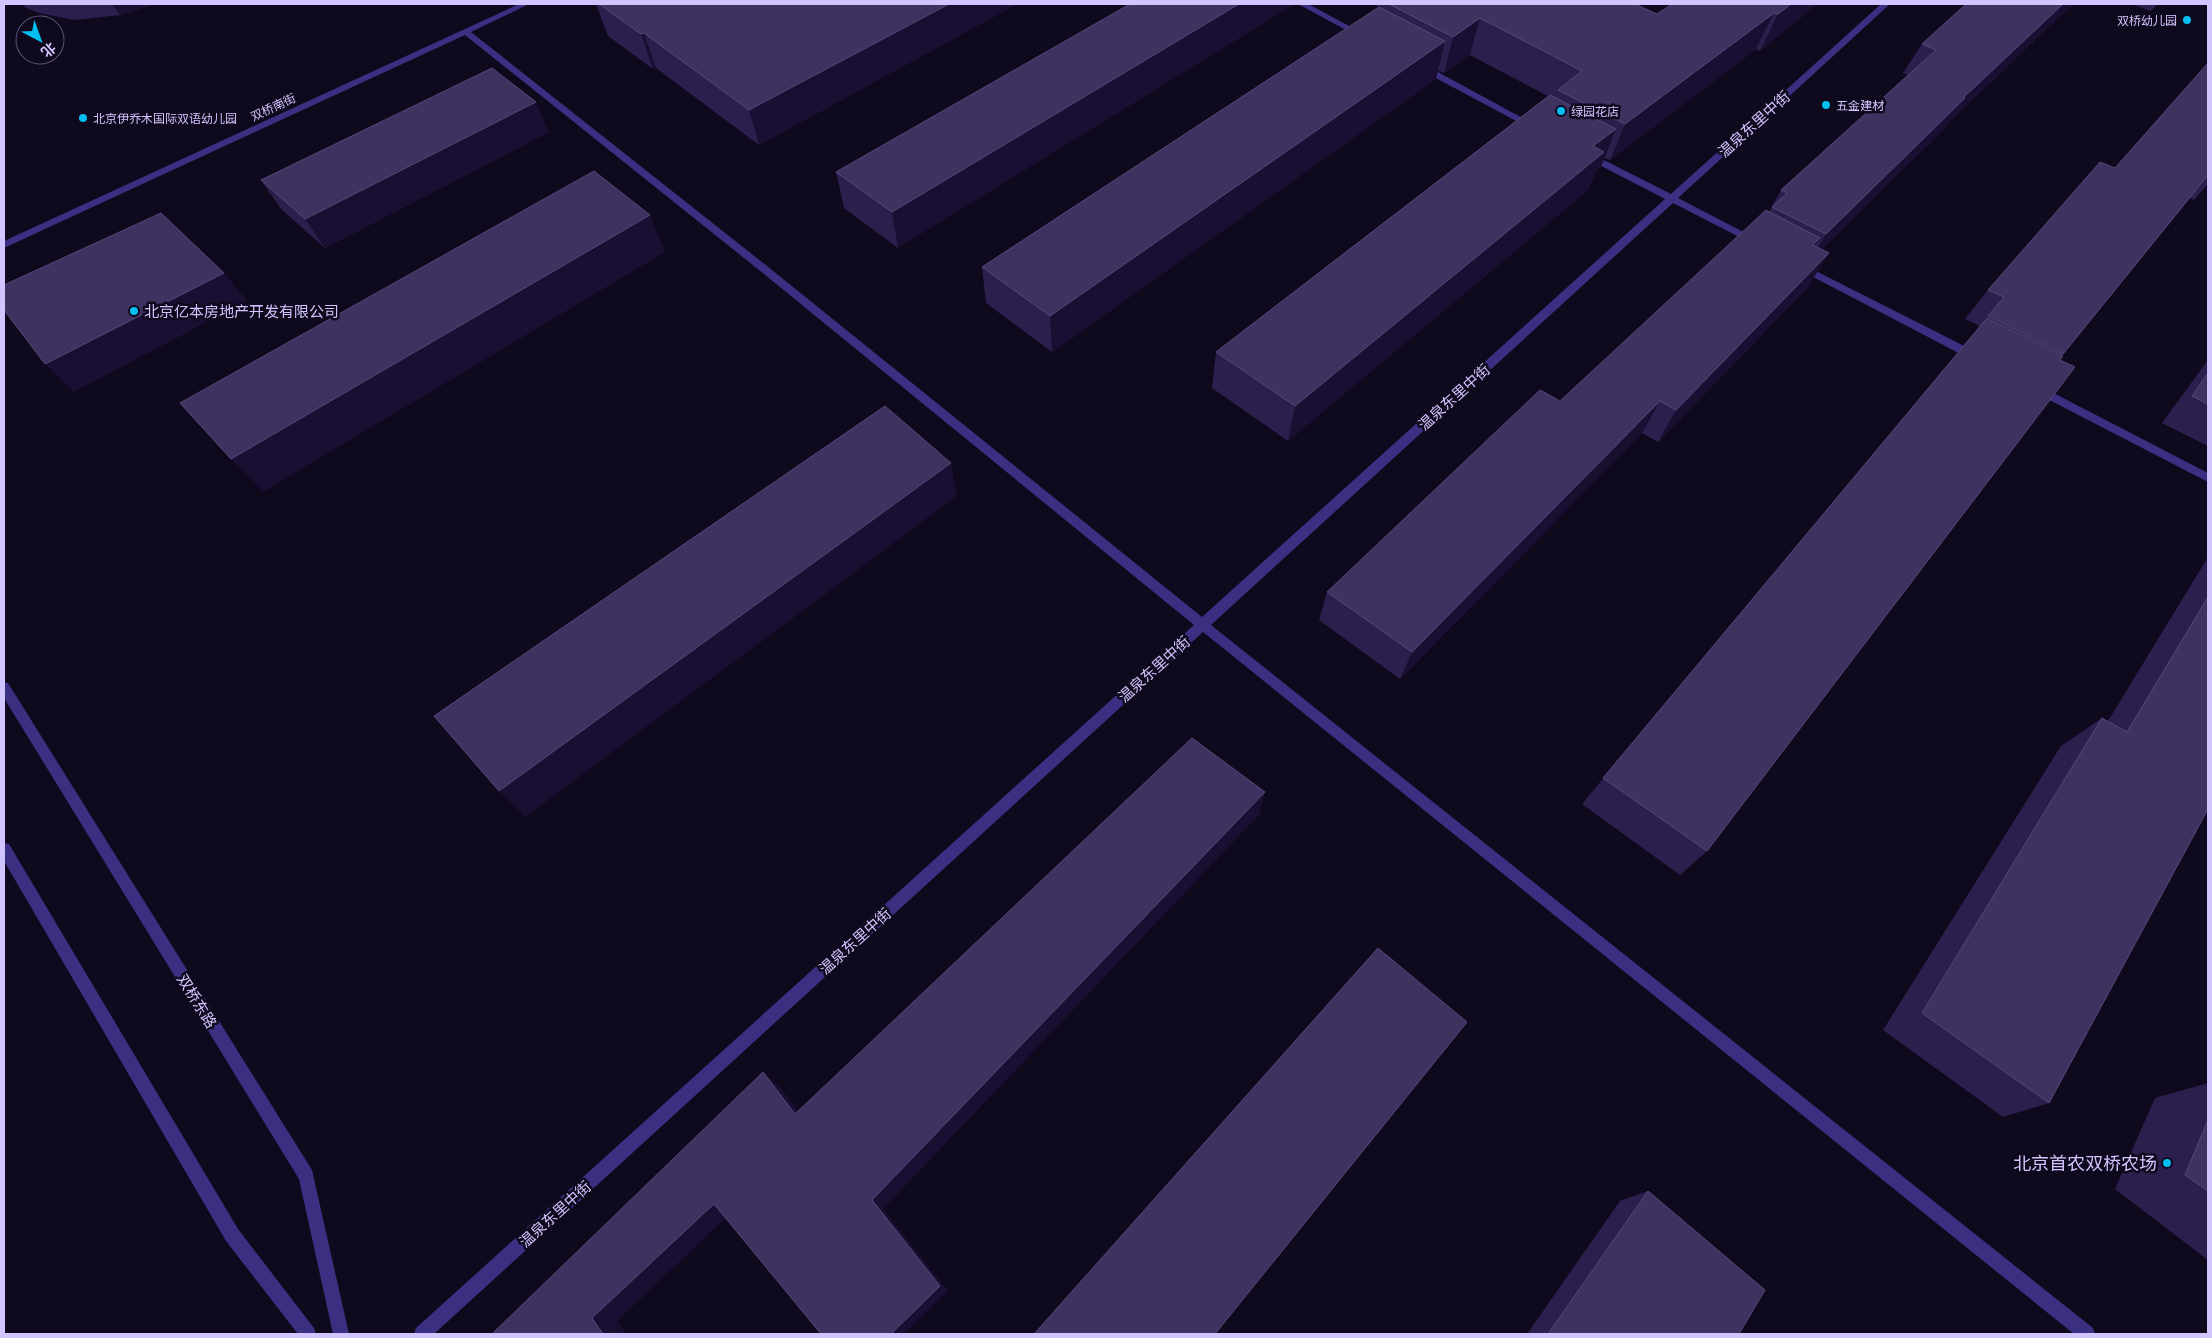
<svg xmlns="http://www.w3.org/2000/svg" width="2212" height="1338" font-family="Mulish,'Noto Sans SC',sans-serif">
	<rect width="100%" height="100%" fill="#0f091d"/>
	<g fill="none" stroke-linecap="round" stroke-linejoin="round">
		<g fill="#3b2f82" fill-rule="evenodd">
			<polygon points="519,4 529,4 471,32 772,270 1202,617 1665,199 1584,157 1584,153 1590,153 1671,194 1881,4 1890,4 1678,198 1757,239 1757,243 1751,243 1673,203 1211,625 2093,1328 2095,1334 2074,1334 1203,632 434,1334 414,1334 416,1328 1194,625 764,274 465,35 4,248 4,241"/>
			<polygon points="1298,4 1308,4 1366,35 1359,37"/>
			<polygon points="1419,65 1425,65 1539,127 1537,129 1531,129 1419,69"/>
			<polygon points="1800,263 1980,354 1981,357 1976,361 1972,360 1796,268 1796,264"/>
			<polygon points="2038,385 2208,473 2208,482 2034,392 2033,389 2034,386"/>
			<polygon points="4,682 8,683 312,1170 349,1334 333,1334 299,1179 4,698"/>
			<polygon points="4,843 9,844 238,1229 314,1328 316,1334 298,1334 226,1241 4,861"/>
		</g>
	</g>
	<g fill="#2d1f4d">
		<polygon points="22,4 155,4 120,15 74,20 39,13 26,8"/>
		<polygon points="596,4 1017,4 759,145 656,68 653,69 608,36"/>
		<polygon points="1130,4 898,248 844,208 836,172"/>
		<polygon points="1374,4 1635,4 1657,14 1817,4 1760,51 1756,49 1610,160 1604,158 1601,167 1596,170 1589,189 1288,441 1212,388 1216,352 1548,96 1470,55 1444,73 1438,70 1436,79 1052,352 986,303 982,267 1386,11"/>
		<polygon points="1966,4 2073,4 1949,122 1945,128 1822,249 1829,253 1808,287 1658,442 1642,433 1400,679 1319,620 1327,592 1560,401 1769,212 1781,190 1908,75 1903,73 1922,44"/>
		<polygon points="2131,4 2158,4 2151,11"/>
		<polygon points="2208,63 2208,184 2194,200 2190,198 2062,356 1707,851 1680,875 1582,804 1980,326 1965,319 1988,290 2115,168"/>
		<polygon points="549,132 325,248 281,209 261,180"/>
		<polygon points="2208,360 2208,446 2162,423"/>
		<polygon points="2208,557 2208,809 2049,1103 2003,1117 1883,1030 2061,746 2102,718 2108,721"/>
		<polygon points="2208,1083 2208,1260 2115,1189 2155,1098"/>
		<polygon points="1648,1191 1739,1334 1527,1334 1620,1201"/>
	</g>
	<g fill="#1a0f32">
		<polygon points="112,4 155,4 120,15"/>
		<polygon points="949,4 1017,4 759,145 749,110"/>
		<polygon points="1239,4 1295,4 898,248 892,212"/>
		<polygon points="1791,4 1817,4 1760,51 1778,14"/>
		<polygon points="2063,4 2073,4 1949,122 1945,128 1808,263 1826,234 1963,98"/>
		<polygon points="1774,13 1756,49 1610,160 1625,124"/>
		<polygon points="1480,18 1470,55 1444,73 1453,37"/>
		<polygon points="644,33 656,68 653,69 641,34"/>
		<polygon points="1445,41 1436,79 1052,352 1050,316"/>
		<polygon points="536,102 549,132 325,248 305,219"/>
		<polygon points="1616,129 1601,167 1596,170 1589,189 1288,441 1295,406 1593,146"/>
		<polygon points="650,215 665,252 263,492 231,459"/>
		<polygon points="1820,238 1799,271 1813,245"/>
		<polygon points="1829,253 1808,287 1658,442 1676,410"/>
		<polygon points="224,273 247,301 74,392 45,364"/>
		<polygon points="1660,401 1642,433 1400,679 1412,652"/>
		<polygon points="951,463 957,496 525,817 499,791"/>
		<polygon points="1265,792 1259,815 883,1209 948,1291 904,1334 891,1334 872,1200"/>
		<polygon points="763,1072 779,1086 809,1126 795,1114"/>
		<polygon points="714,1204 732,1212 617,1321 626,1334 603,1334 592,1318"/>
	</g>
	<g fill="#3f3160" stroke="#564879">
		<polygon points="599,4 949,4 749,110 644,33 641,34"/>
		<polygon points="1130,4 1239,4 892,212 836,172"/>
		<polygon points="1389,4 1635,4 1657,14 1672,4 1791,4 1778,14 1774,13 1625,124 1558,90 1582,71 1480,18 1453,37"/>
		<polygon points="1966,4 2063,4 1963,98 1965,98 1826,234 1772,207 1787,193 1781,190 1936,50 1922,44"/>
		<polygon points="1379,7 1445,41 1050,316 982,267"/>
		<polygon points="2208,63 2208,175 2063,354 1988,316 2004,297 1988,290 2100,162 2115,168"/>
		<polygon points="492,68 536,102 305,219 261,180"/>
		<polygon points="1550,95 1616,129 1593,146 1604,152 1295,406 1216,352"/>
		<polygon points="594,171 650,215 231,459 180,403"/>
		<polygon points="1766,210 1820,238 1813,245 1829,253 1676,410 1660,401 1412,652 1327,592 1540,390 1560,401"/>
		<polygon points="161,213 224,273 45,364 4,310 4,285"/>
		<polygon points="1987,318 2063,356 2060,360 2075,367 1707,851 1603,778"/>
		<polygon points="2208,373 2208,404 2192,396"/>
		<polygon points="885,406 951,463 499,791 434,716"/>
		<polygon points="2208,597 2208,809 2049,1103 1922,1013 2102,718 2127,732"/>
		<polygon points="1192,738 1265,792 872,1200 940,1286 891,1334 821,1334 714,1204 592,1318 603,1334 493,1334 494,1332 763,1072 795,1114"/>
		<polygon points="1378,948 1467,1022 1215,1334 1034,1334"/>
		<polygon points="2208,1120 2208,1191 2185,1175"/>
		<polygon points="1648,1191 1765,1290 1739,1334 1548,1334"/>
	</g>
	<g fill="#00bff0" stroke="#0f091d" stroke-width="2">
		<circle cx="2187" cy="20" r="5"/>
		<circle cx="1826" cy="105" r="5"/>
		<circle cx="1561" cy="111" r="5"/>
		<circle cx="83" cy="118" r="5"/>
		<circle cx="134" cy="311" r="5"/>
		<circle cx="2167" cy="1163" r="5"/>
	</g>
	<g text-anchor="middle" dominant-baseline="central" stroke-width="5" stroke-linejoin="round" paint-order="stroke">
		<g font-size="12" fill="#d2c5ff" stroke="#0f091d" text-anchor="start">
			<text x="2177" y="20" text-anchor="end">双桥幼儿园</text>
			<text x="1836" y="105">五金建材</text>
			<text x="1571" y="111">绿园花店</text>
			<text x="93" y="118">北京伊乔木国际双语幼儿园</text>
		</g>
		<g font-size="12" fill="#d2c5ff" stroke="#0f091d">
			<text transform="translate(273 107) rotate(-25)">双桥南街</text>
		</g>
		<g font-size="15" fill="#d2c5ff" stroke="#0f091d">
			<text transform="translate(1754 124) rotate(-42)">温泉东里中街</text>
			<text transform="translate(1454 397) rotate(-42)">温泉东里中街</text>
			<text transform="translate(1154 669) rotate(-42)">温泉东里中街</text>
			<text transform="translate(855 941) rotate(-42)">温泉东里中街</text>
			<text transform="translate(197 1001) rotate(58)">双桥东路</text>
			<text transform="translate(555 1214) rotate(-42)">温泉东里中街</text>
		</g>
		<g font-size="15" fill="#d2c5ff" stroke="#0f091d" text-anchor="start">
			<text x="144" y="311">北京亿本房地产开发有限公司</text>
		</g>
		<g font-size="18" fill="#d2c5ff" stroke="#0f091d" text-anchor="end">
			<text x="2157" y="1163">北京首农双桥农场</text>
		</g>
	</g>
	<rect width="2212" height="1338" fill="none" stroke="#d2c5ff" stroke-width="10"/>
	<g transform="translate(40 40) rotate(139)"><circle r="24" fill="#0f091d" stroke="#5d5477"/>
	<path d="M0-4L9 19L0 12L-9 19Z" fill="#00bff0"/>
	<text y="-8" font-size="14" font-weight="bold" text-anchor="middle" fill="#d2c5ff">北</text>
	</g>
</svg>
